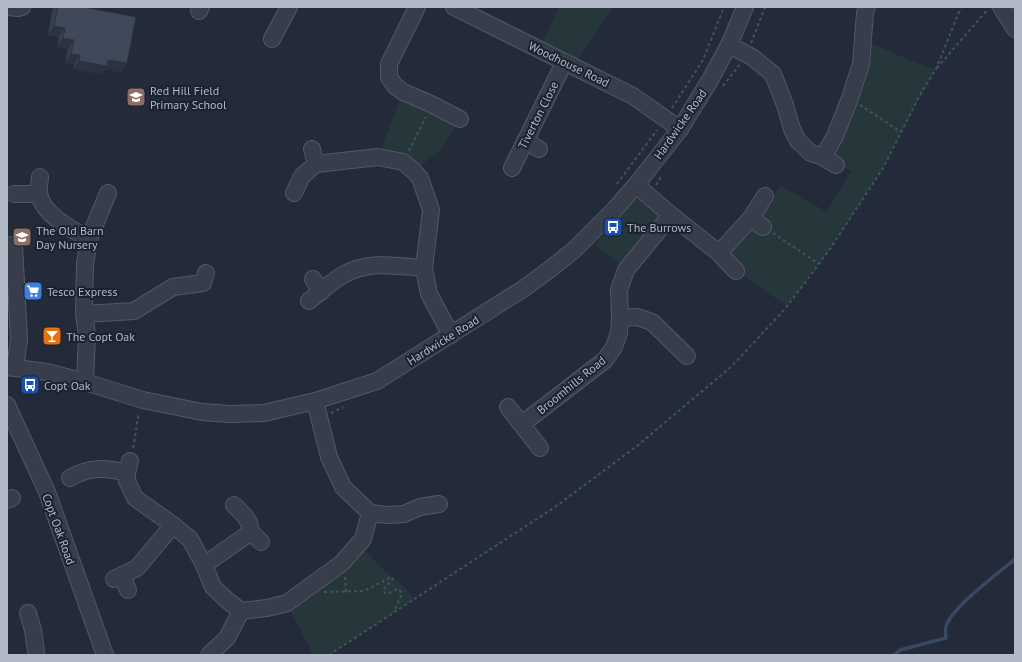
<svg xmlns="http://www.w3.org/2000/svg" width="1022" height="662" font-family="'PT Sans',sans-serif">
	<rect width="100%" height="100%" fill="#232b3a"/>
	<g fill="#25373b">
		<polygon points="559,7 614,7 572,67 539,50"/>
		<polygon points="862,39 914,62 936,69 904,127 883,168 830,249 787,306 736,271 719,253 751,218 766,222 761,211 781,186 827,212 851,171 836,165 823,157"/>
		<polygon points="403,92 460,119 440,150 414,171 378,157"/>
		<polygon points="642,198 656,211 658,221 622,265 595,245 630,200"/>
		<polygon points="360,544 377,564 405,588 415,599 329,655 313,655 287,603"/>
	</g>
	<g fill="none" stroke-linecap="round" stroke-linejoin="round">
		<path stroke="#394763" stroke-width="3.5" d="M894 655 900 650 946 638C945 634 945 630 946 626 953 606 998 574 1015 559"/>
		<g stroke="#525865" stroke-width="18">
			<g id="minor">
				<polyline points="10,7 18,8 22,7"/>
				<polyline points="417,7 389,64 389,77 395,86 403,92 429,103 460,119"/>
				<polyline points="454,7 633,96 680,129"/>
				<polyline points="1001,7 1015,29"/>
				<polyline points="199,11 201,7"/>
				<polyline points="272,39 289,7"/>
				<polyline points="729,45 752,57 773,74 785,105 792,129 798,141 811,153 823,157 835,136 850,98 861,64 865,13 867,7"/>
				<polyline points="525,141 539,149"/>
				<polyline points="312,149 316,164"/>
				<polyline points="823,157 836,165"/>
				<polyline points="512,168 564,63"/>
				<path d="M40 177C40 182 38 188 39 193 42 215 73 230 89 239"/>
				<polyline points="636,185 671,215 719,253 751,218 765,196"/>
				<polyline points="294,193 302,176 316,164 378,157 403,162 414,171 420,178 431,210 424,268 429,294 451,335"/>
				<polyline points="14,194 39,194"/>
				<polyline points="751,218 763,227"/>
				<polyline points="7,246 14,245 19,339 16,361 17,368"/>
				<polyline points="719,253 736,271"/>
				<polyline points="313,279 321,292"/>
				<path d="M309 301C320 292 331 282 343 275 369 260 397 266 424 268"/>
				<polyline points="84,314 134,311 173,287 203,283 206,273"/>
				<polyline points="620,318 637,317 652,322 687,356"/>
				<polyline points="7,367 47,372 85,382 143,400 202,412 230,414 264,413 315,401 377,381 523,289 549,270 574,250 615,209 636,185 680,129 710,80 729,45 745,7"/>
				<polyline points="85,382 87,334 84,314 85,264 89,239 108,193"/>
				<polyline points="315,401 329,457 343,487 370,513 388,515 404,514 420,507 439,504"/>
				<polyline points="7,405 47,492 105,655"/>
				<polyline points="508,407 540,448"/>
				<polyline points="522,424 605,360 614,347 619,333 620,318 619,290 626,270 671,215"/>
				<polyline points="130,461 127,473 127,481 135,498 173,525 190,539 204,565 213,587 228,601 241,611 267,608 287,603 342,563 363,539 370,513"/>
				<path d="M70 478C89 467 105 467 127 473"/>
				<polyline points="7,500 12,498"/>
				<polyline points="234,505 245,516 249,523 251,532 261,542"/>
				<polyline points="204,565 251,532"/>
				<polyline points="122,575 128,590"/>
				<polyline points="114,579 137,568 173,525"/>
				<polyline points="28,613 33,630 36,651"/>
				<polyline points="209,655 227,638 241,611"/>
			</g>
		</g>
		<g stroke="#435459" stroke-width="2" stroke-dasharray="3 3" stroke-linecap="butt">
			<polyline points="751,43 765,7"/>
			<polyline points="937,68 988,9"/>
			<polyline points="723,86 740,64"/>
			<polyline points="860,105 901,132"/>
			<polyline points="672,108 703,60 724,7"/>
			<polyline points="409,151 426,117"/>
			<polyline points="617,184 657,130"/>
			<polyline points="656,185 661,177"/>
			<polyline points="773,233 819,264"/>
			<polyline points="331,413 343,407"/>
			<path d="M133 448C136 436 136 425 139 413"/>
			<polyline points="345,577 346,592"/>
			<polyline points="324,592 364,591 391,577 393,579 383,590 386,594 398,589 402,593 394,612"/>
			<polyline points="329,655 555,507 637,446 732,366 784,310 804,284 830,249 883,168 921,93 936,69 961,7"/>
		</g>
		<use href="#minor" stroke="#373d4b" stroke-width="16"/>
	</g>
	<polygon fill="#363f4d" points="55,7 83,7 121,72 105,69 101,74 73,69 74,64 65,62 68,49 57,47 59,37 48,35 52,11"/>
	<g fill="#2c333e">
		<polygon points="54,26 65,28 59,37 48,35"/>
		<polygon points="63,38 74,40 68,49 57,47"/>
		<polygon points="71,54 80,55 74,64 65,62"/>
		<polygon points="108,60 127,63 121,72 105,69 101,74 73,69 79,61"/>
	</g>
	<polygon fill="#3f4959" stroke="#2c333e" points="58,7 83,7 136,17 127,63 108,60 107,66 79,61 80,55 71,54 74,40 63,38 65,28 54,26"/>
	<defs>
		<g id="school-square" transform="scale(1)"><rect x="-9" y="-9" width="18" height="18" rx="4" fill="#8d6e63" stroke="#1c222f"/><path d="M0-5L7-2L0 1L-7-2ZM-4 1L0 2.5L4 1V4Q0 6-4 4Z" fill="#fff"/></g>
		<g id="bus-square" transform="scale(1)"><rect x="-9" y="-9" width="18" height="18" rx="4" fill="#1a4fb4" stroke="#1c222f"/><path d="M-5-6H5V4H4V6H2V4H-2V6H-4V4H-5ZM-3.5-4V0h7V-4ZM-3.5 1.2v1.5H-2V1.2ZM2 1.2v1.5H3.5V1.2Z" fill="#fff"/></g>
		<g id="supermarket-square" transform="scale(1)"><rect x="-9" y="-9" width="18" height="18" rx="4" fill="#3f7fe0" stroke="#1c222f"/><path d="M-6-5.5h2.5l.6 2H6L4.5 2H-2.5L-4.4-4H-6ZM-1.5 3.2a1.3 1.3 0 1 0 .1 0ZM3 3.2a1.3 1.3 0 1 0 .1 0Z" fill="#fff"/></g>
		<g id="bar-square" transform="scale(1)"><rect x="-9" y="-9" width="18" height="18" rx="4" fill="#e8710a" stroke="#1c222f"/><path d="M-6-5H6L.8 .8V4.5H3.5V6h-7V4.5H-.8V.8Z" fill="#fff"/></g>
	</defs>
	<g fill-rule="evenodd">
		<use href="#school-square" x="136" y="97"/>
		<use href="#bus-square" x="613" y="227"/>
		<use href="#school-square" x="22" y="237"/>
		<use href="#supermarket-square" x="33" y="291"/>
		<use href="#bar-square" x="52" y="336"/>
		<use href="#bus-square" x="30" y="385"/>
	</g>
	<g text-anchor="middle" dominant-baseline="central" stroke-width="4" stroke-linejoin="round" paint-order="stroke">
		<g font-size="12" fill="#b2b8c6" stroke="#1c222f">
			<text transform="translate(569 64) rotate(26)">Woodhouse Road</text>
			<text transform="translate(538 115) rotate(-63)">Tiverton Close</text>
			<text transform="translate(680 124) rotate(-55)">Hardwicke Road</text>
			<text transform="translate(443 340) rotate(-32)">Hardwicke Road</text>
			<text transform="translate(571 385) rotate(-39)">Broomhills Road</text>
			<text transform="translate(59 529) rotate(70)">Copt Oak Road</text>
		</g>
		<g font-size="12" fill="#b2b8c6" stroke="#1c222f" text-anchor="start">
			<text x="150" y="90">Red Hill Field<tspan x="150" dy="14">Primary School</tspan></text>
			<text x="627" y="227">The Burrows</text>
			<text x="36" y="230">The Old Barn<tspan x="36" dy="14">Day Nursery</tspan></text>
			<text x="47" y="291">Tesco Express</text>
			<text x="66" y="336">The Copt Oak</text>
			<text x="44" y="385">Copt Oak</text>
		</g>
	</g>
	<rect width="1022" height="662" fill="none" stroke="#b2b8c6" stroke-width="16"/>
</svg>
